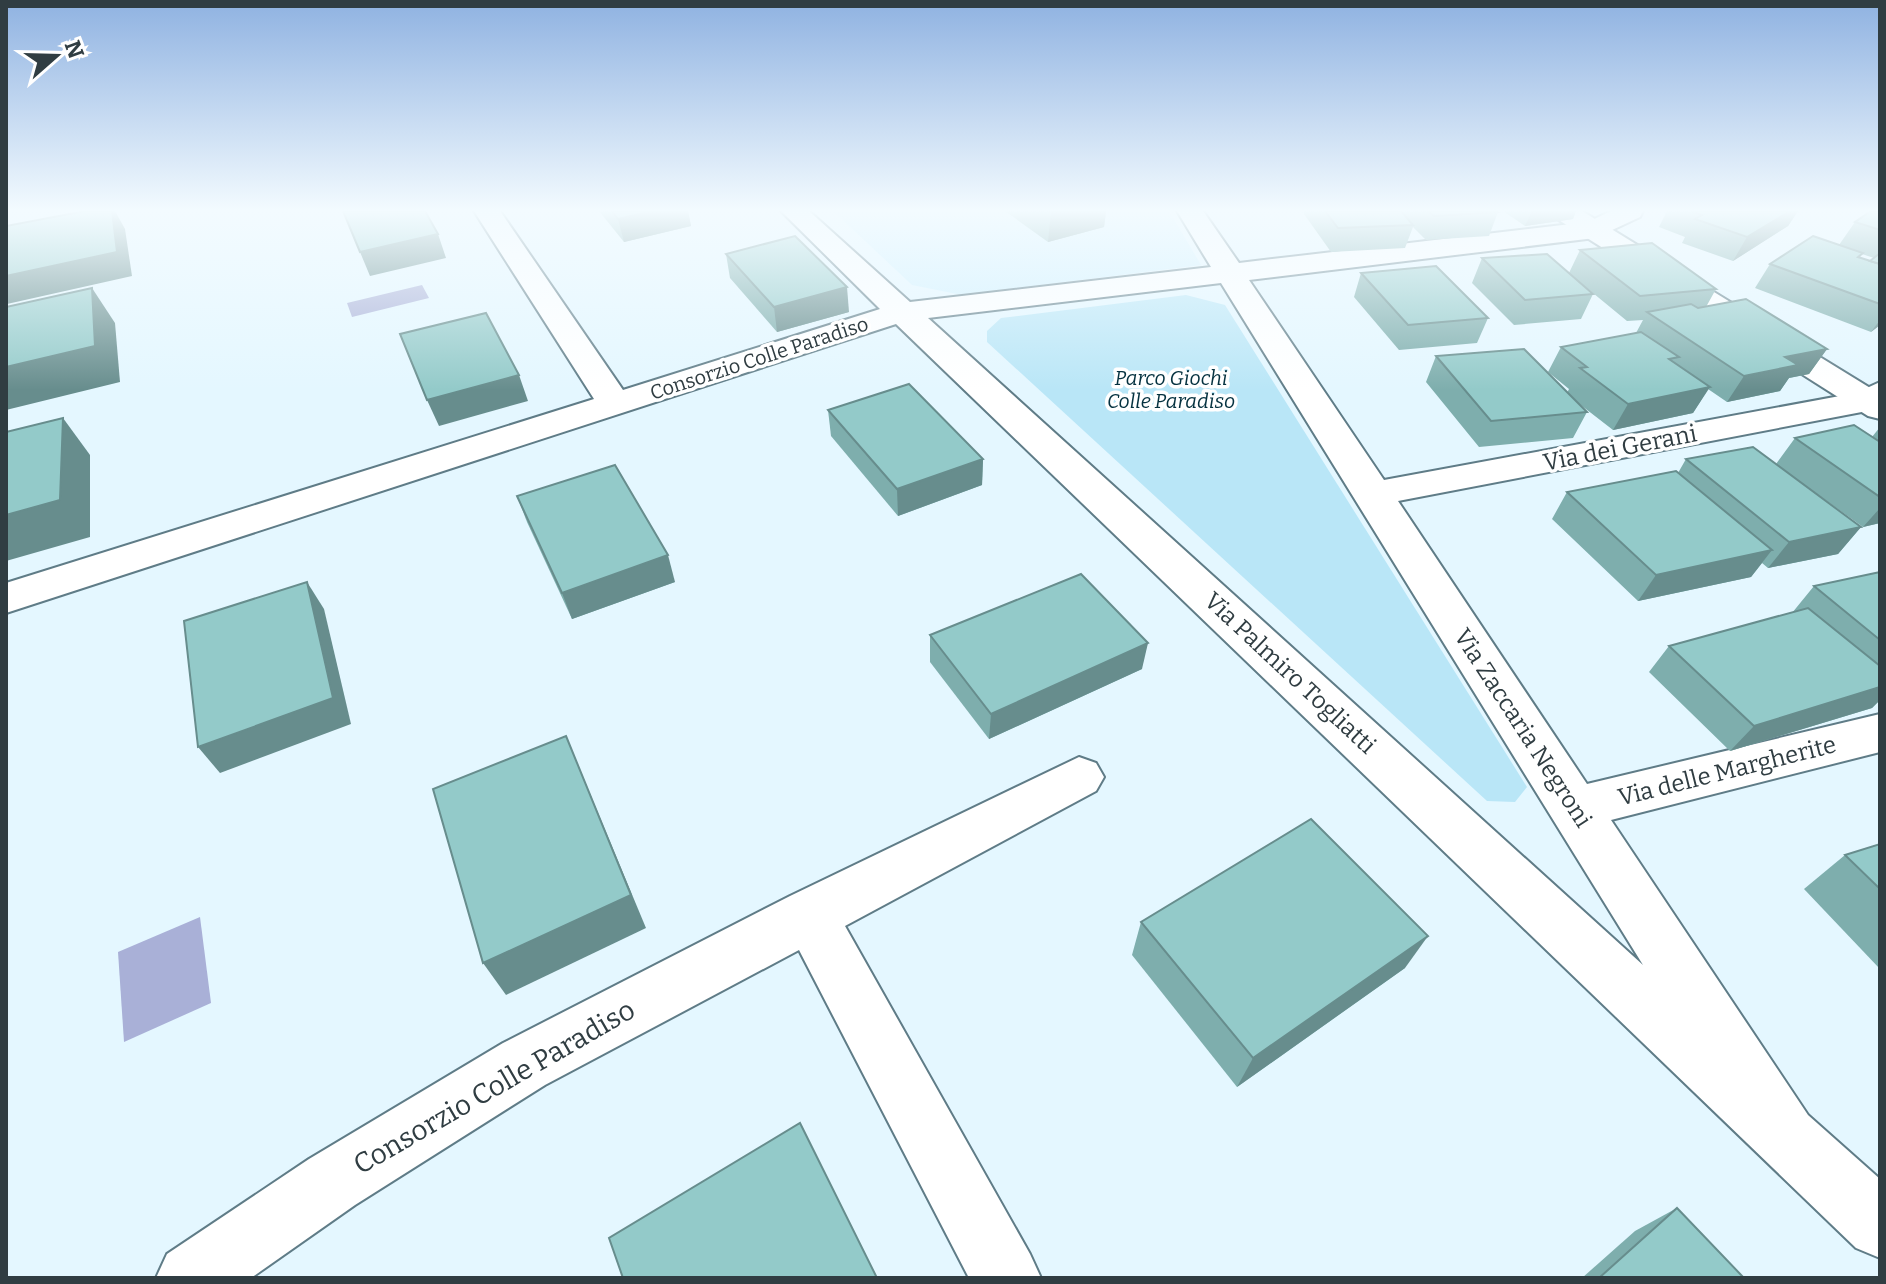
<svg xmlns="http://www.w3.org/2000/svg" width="1886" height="1284" font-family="Bitter,serif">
	<rect width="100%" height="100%" fill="#e4f7ff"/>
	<polygon fill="#d0f1fe" points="833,211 1169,211 1201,265 962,295 912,285"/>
	<polygon fill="#b9e6f7" points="1186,295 1225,305 1527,787 1515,802 1487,801 987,342 987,331 1001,318"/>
	<g fill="#a9b0d7">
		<polygon points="422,285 429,298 352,317 347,303"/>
		<polygon points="200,917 211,1003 124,1042 118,952"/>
	</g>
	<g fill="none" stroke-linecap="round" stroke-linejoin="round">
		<g stroke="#5f7c87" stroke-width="4">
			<g id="street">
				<path d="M474 211H500L623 390 880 309 781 211H809L910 302 1211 267 1177 211H1203L1239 263 1588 222 1611 211H1643L1640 217 1595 238 1249 280 1384 480 1856 393 1880 382V408L1867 411 1398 501 1587 784 1880 714V752L1611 820 1808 1115 1880 1179V1258L1856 1248 896 324 6 613V583L594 399ZM1221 283 1643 965 928 318Z"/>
				<polygon points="1079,757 1096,763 1104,777 1096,791 845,926 1030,1254 1041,1278 969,1278 799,950 545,1085 355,1205 251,1278 156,1278 167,1254 309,1159 503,1043 790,896"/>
			</g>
		</g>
		<g stroke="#5f7c87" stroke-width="4">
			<polygon id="secondary" points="1551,211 1582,211 1880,394 1880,419 1868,416 1554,217"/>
		</g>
		<use href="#street" fill="#fff" fill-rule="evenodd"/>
		<use href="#secondary" fill="#fff" fill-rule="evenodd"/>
	</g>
	<g fill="#7eaead" fill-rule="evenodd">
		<polygon points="599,211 688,211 691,226 624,242"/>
		<polygon points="1005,211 1106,211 1104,227 1048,242"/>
		<polygon points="1304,211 1496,211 1498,212 1489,236 1426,240 1413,227 1405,248 1331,252 1304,214"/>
		<polygon points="1503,211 1576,211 1573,219 1525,226"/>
		<polygon points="1667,211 1798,211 1788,226 1733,261 1682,243 1685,237 1659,227"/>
		<path d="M1880 211V325L1871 332 1755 288 1770 264 1839 245 1855 222ZM1862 254 1874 258 1870 261 1860 257Z"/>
		<polygon points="1580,250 1716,289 1706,307 1827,349 1809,374 1789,378 1780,391 1727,402 1708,389 1693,413 1613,430 1573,399 1587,412 1573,438 1479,447 1426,382 1436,356 1567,393 1569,389 1548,372 1561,347 1636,333 1643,320 1627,321 1582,284 1593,294 1581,319 1514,325 1472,283 1482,258 1569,273"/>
		<polygon points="726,254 849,312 777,332 730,278"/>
		<polygon points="1361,273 1488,318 1477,343 1399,350 1354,297"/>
		<polygon points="828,410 983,459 982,485 898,516 831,436"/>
		<polygon points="1880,427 1880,523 1863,527 1785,471 1861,527 1838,554 1768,568 1762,563 1751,577 1638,601 1552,519 1567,492 1678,473 1686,459 1776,464 1795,438 1872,437"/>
		<polygon points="517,496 675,582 572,619 527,522"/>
		<polygon points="1880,572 1880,700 1872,708 1730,751 1649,672 1669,646 1792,613 1814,586"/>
		<polygon points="930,635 1142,669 989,739 930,662"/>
		<polygon points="1880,844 1880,969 1804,889 1845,855"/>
		<polygon points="1141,922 1405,968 1237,1087 1132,955"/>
		<polygon points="1677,1208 1744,1278 1582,1278 1635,1231"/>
	</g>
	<g fill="#678d8d">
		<polygon points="112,211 115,211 125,229 132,276 7,304 6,302 6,276"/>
		<polygon points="653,211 688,211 691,226 624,242 618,219"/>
		<polygon points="1051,211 1106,211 1104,227 1048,242"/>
		<polygon points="1532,211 1576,211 1573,219 1525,226"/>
		<polygon points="1790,211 1798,211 1788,226 1733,261 1747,237"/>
		<polygon points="438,234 446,258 370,276 360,252"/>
		<polygon points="847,287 849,312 777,332 774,307"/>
		<polygon points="92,288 115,323 120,382 6,410 6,367"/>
		<polygon points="1880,320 1880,325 1871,332"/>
		<polygon points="1827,349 1809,374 1789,378 1780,391 1727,402 1744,376 1785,357"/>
		<polygon points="519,375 528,401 439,426 427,400"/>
		<polygon points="1710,387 1693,413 1613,430 1628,404"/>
		<polygon points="63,418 90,455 90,537 6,561 6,515"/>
		<polygon points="983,459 982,485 898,516 897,489"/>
		<polygon points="1880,508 1880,523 1863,527"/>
		<polygon points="1861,527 1838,554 1768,568 1789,542"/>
		<polygon points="1772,550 1751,577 1638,601 1656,575"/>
		<polygon points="668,555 675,582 572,619 562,593"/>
		<polygon points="307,582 324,609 351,724 220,773 198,747"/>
		<polygon points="1148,643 1142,669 989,739 991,714"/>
		<polygon points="1880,687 1880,700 1872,708 1730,751 1754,726"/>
		<polygon points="566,736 646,928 506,995 483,963"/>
		<polygon points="1428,936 1405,968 1237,1087 1253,1058"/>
	</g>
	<g fill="#93cac9" stroke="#678d8d" stroke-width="2">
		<polygon points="85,211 112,211 117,252 6,276 6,226"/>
		<polygon points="343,211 425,211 438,234 360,252"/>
		<polygon points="612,211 653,211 618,219"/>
		<polygon points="1325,211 1401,211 1413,225 1338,228"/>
		<polygon points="1428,211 1496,211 1498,212 1434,216"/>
		<polygon points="1691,211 1790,211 1747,237 1695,219 1702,215"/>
		<polygon points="1871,211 1880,211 1880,230 1855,222"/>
		<polygon points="795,236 847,287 774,307 726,254"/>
		<polygon points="1813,236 1863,253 1858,257 1880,264 1880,304 1770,264"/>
		<polygon points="1652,243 1716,289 1640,296 1580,250"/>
		<polygon points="1880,253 1880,264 1870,261"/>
		<polygon points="1547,254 1593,294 1525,300 1482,258"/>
		<polygon points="1436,266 1488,318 1408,325 1361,273"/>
		<polygon points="92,288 95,346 6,367 6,307"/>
		<polygon points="1746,299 1827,349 1785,357 1798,365 1744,376 1647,312 1691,304 1698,308"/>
		<polygon points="486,313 519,375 427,400 400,334"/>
		<polygon points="1641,332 1679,357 1669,359 1710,387 1628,404 1580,368 1587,367 1561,347"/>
		<polygon points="1524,349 1587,412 1491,421 1436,356"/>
		<polygon points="909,384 983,459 897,489 828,410"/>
		<polygon points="63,418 60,500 6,515 6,432"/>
		<polygon points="1854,425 1880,442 1880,497 1795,438"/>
		<polygon points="1753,447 1861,527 1789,542 1686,459"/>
		<polygon points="615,465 668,555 562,593 517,496"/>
		<polygon points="1676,471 1772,550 1656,575 1567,492"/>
		<polygon points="1880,572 1880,640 1814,586"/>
		<polygon points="1081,574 1148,643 991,714 930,635"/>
		<polygon points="307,582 333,698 198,747 184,621"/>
		<polygon points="1808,608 1880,666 1880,687 1754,726 1669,646"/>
		<polygon points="566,736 631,895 483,963 433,789"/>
		<polygon points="1311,819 1428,936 1253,1058 1141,922"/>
		<polygon points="1880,844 1880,889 1845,855"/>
		<polygon points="800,1123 877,1278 623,1278 609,1238"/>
		<polygon points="1677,1208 1744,1278 1599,1278"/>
	</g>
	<linearGradient id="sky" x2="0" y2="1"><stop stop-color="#8fb2e1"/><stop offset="0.54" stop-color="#f3fbff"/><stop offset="1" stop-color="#f3fbff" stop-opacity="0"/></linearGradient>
	<rect width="1886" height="390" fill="url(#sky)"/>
	<g text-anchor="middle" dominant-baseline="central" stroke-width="7" stroke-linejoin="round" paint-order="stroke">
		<g font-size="20" fill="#303d42" stroke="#fff">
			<text transform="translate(759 358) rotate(-18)">Consorzio Colle Paradiso</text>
		</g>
		<g font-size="20" font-style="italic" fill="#053240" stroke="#fff">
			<text x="1171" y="378">Parco Giochi<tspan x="1171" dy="23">Colle Paradiso</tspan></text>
		</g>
		<g font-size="24" fill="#303d42" stroke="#fff">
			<text transform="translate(1620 448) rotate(-11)">Via dei Gerani</text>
			<text transform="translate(1290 673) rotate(43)">Via Palmiro Togliatti</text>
			<text transform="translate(1523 728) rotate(57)">Via Zaccaria Negroni</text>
			<text transform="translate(1727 771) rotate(-14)">Via delle Margherite</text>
		</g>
		<g font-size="28" fill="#303d42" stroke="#fff">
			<text transform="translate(494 1087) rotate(-30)">Consorzio Colle Paradiso</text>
		</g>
	</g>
	<rect width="1886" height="1284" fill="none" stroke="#303d42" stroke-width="16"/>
	<g transform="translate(56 56) rotate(70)" stroke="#ffffff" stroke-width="6" paint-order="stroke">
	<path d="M0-6L14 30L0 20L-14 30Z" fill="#303d42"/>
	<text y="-12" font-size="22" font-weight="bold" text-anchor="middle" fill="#303d42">N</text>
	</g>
</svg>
